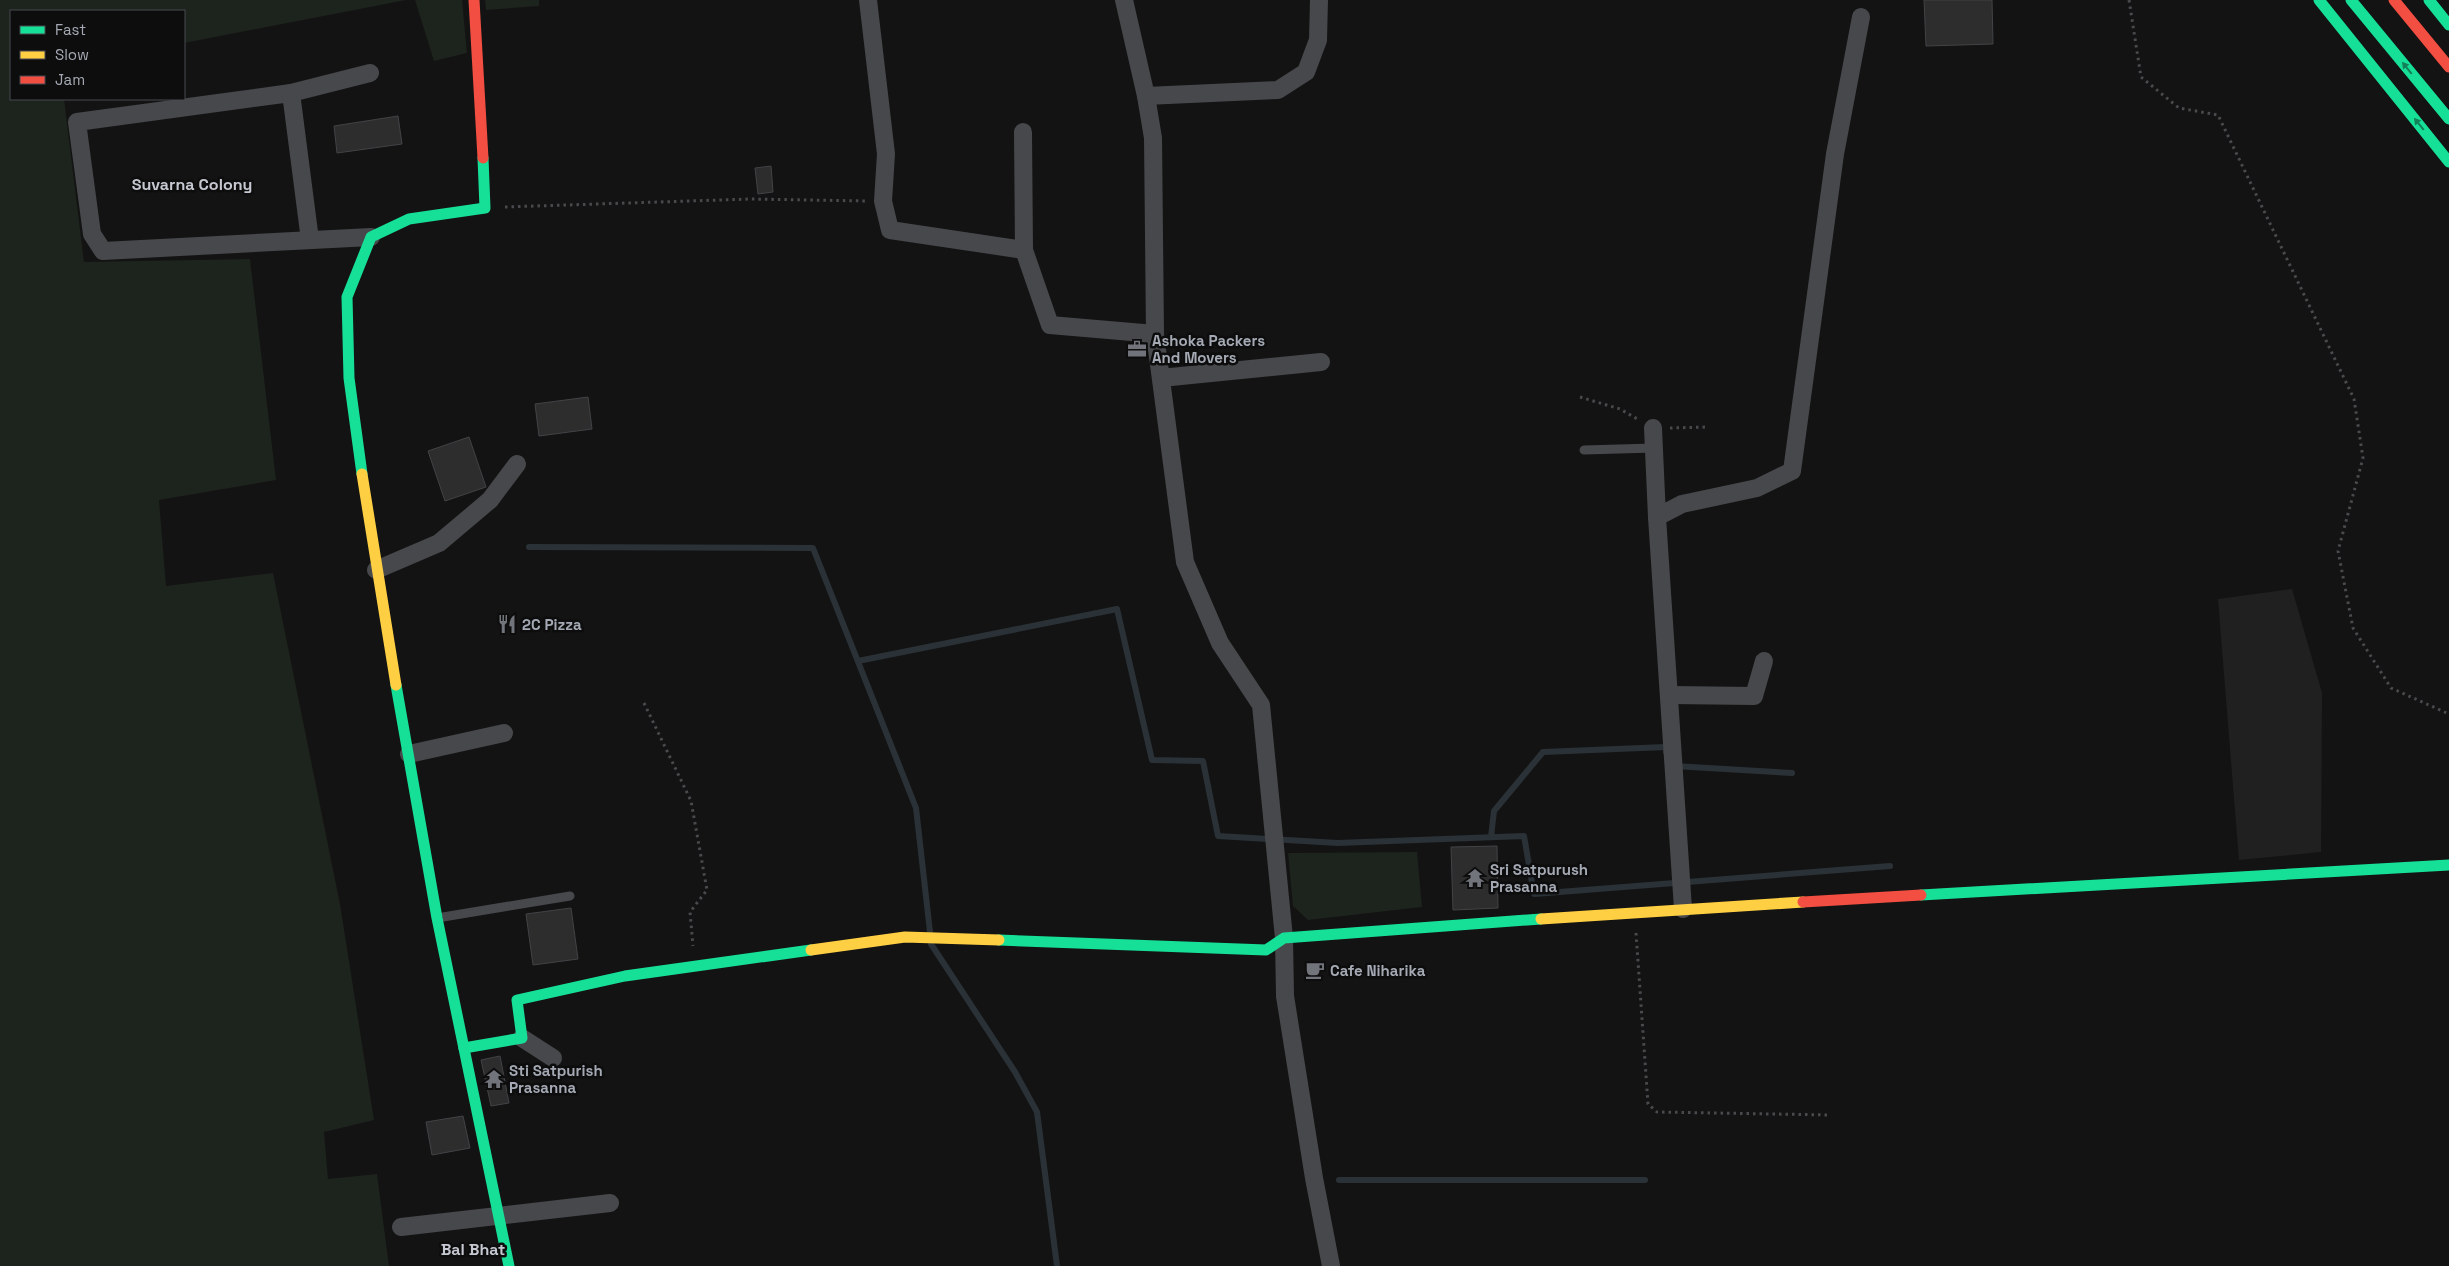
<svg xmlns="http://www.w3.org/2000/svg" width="2449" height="1266" font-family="'Space Grotesk',sans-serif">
	<rect width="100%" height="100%" fill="#131313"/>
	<polygon fill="#202021" points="2292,589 2322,693 2321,852 2239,860 2218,599"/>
	<g fill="#1d231d">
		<polygon points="0,0 406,0 184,43 184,11 11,11 11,99 64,99 84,262 250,259 276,480 159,500 166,586 273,573 340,904 374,1120 324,1132 328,1179 377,1174 389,1266 0,1266"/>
		<polygon points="415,0 462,0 467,53 434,61"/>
		<polygon points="485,0 539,0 539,6 486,10"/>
		<polygon points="1417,852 1422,907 1308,920 1293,906 1288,853"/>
	</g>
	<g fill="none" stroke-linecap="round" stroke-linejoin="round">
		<g stroke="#2a3237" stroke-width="6">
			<polyline points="529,547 813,548 916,808 930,932"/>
			<polyline points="858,661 1117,609 1152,760 1203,761 1218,836 1338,843 1524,836 1534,894 1890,866"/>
			<polyline points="1674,766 1792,773"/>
			<polyline points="1491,837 1494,811 1543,752 1666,747 1666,752"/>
			<polyline points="931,944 1015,1072 1037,1112 1057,1266"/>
			<polyline points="1339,1180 1645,1180"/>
		</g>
	</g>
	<g fill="#2d2d2e" stroke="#424346">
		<polygon points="1924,0 1992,0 1993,44 1926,46"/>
		<polygon points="398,116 402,144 337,153 334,126"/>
		<polygon points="771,166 773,192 758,194 755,168"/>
		<polygon points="588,397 592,429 539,436 535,404"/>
		<polygon points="469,437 486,487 445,501 428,451"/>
		<polygon points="1497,846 1498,908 1453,910 1451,847"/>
		<polygon points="571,908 578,959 533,965 526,914"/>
		<polygon points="500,1056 509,1103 491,1106 481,1060"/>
		<polygon points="463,1116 470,1148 432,1155 426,1122"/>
	</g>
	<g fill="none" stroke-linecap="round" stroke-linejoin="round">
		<g stroke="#494a4d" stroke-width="3" stroke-dasharray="2.5 4" stroke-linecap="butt">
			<polyline points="2129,0 2141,77 2179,108 2218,115 2354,399 2363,458 2338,551 2353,628 2391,688 2449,714"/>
			<polyline points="505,207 751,199 866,201"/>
			<polyline points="1580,397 1620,409 1639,420"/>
			<polyline points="1670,428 1709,427"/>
			<polyline points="644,703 691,801 707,890 690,912 693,946"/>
			<polyline points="1636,933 1648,1104 1657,1112 1831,1115"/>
		</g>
		<g stroke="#47484b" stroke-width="9">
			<polyline points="1584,450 1654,448"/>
			<polyline points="437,918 570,896"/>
		</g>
		<g stroke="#47484b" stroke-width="18">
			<polyline points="868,0 886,154 883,201 890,230 1024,250 1050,325 1155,334"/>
			<polyline points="1124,0 1146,96 1153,138 1155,334 1185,562 1220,643 1261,705 1284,938 1285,996 1314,1178 1331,1266"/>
			<polyline points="370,73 291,93 77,122 92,234 103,251 371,237"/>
			<polyline points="291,93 310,240"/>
			<polyline points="1146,96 1278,90 1306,72 1318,40 1319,0"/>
			<polyline points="1023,132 1024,250"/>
			<polyline points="1161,378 1321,362"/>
			<polyline points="1653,428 1657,517"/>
			<polyline points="376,570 439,543 490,500 517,464"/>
			<polyline points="1670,695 1754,696 1764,661"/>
			<polyline points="409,754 504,733"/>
			<polyline points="1683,909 1657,517 1682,504 1757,488 1792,471 1835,154 1861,17"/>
			<polyline points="522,1038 553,1058"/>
			<polyline points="401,1227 610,1203"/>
		</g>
		<g stroke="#16e098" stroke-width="11">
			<polyline points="2319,0 2449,162"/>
			<polyline points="2351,0 2449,119"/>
			<polyline points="2429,0 2449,25"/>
			<polyline points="362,474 349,378 347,297 371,237 409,219 485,208 483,158"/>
			<polyline points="396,685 437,918 509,1266"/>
			<polyline points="1921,895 2449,865"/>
			<polyline points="999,940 1266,950 1284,938 1541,919"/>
			<polyline points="464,1048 522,1038 517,1000 625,976 811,950"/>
		</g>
		<g stroke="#ffcf43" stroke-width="11">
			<polyline points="362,474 396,685"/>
			<polyline points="1541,919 1803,902"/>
			<polyline points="811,950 905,937 999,940"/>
		</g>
		<g stroke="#f24e42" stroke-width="11">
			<polyline points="474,0 483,158"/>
			<polyline points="2394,0 2449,67"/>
			<polyline points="1803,902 1921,895"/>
		</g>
	</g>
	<defs><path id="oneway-solid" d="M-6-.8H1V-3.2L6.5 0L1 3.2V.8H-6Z" transform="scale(1.25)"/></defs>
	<g fill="#12815a">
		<use href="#oneway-solid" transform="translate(2407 68) rotate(-129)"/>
		<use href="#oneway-solid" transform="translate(2419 124) rotate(-129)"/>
	</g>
	<defs>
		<g id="office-bare" transform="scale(1.5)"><path d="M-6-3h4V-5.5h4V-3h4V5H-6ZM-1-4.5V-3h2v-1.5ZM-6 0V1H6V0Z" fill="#71747b" stroke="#0d0d0e" stroke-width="2.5" paint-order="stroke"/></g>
		<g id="restaurant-bare" transform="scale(1.5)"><path d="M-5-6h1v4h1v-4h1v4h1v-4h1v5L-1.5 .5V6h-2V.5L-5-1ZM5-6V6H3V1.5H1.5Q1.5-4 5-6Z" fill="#71747b" stroke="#0d0d0e" stroke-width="2.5" paint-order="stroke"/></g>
		<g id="temple-bare" transform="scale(1.5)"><path d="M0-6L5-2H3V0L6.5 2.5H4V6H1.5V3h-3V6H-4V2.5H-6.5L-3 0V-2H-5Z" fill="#71747b" stroke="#0d0d0e" stroke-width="2.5" paint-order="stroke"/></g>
		<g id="cafe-bare" transform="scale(1.5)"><path d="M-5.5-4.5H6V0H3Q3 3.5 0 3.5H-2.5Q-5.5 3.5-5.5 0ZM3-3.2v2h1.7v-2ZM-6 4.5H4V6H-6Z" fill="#71747b" stroke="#0d0d0e" stroke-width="2.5" paint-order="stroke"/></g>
	</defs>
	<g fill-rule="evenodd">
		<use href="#office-bare" x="1137" y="349"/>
		<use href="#restaurant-bare" x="507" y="624"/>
		<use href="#temple-bare" x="1475" y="878"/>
		<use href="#cafe-bare" x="1315" y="970"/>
		<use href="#temple-bare" x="494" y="1079"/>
	</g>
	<g text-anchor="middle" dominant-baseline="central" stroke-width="5" stroke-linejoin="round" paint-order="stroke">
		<g font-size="15" font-weight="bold" fill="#a4a9b3" stroke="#0d0d0e" text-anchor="start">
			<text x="1152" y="340">Ashoka Packers<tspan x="1152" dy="17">And Movers</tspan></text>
			<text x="522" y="624">2C Pizza</text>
			<text x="1490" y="869">Sri Satpurush<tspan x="1490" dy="17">Prasanna</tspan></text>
			<text x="1330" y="970">Cafe Niharika</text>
			<text x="509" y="1070">Sti Satpurish<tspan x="509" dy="17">Prasanna</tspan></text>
		</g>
		<g font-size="16" font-weight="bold" fill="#c5c8d0" stroke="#0d0d0e">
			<text x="192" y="184">Suvarna Colony</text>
			<text x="473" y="1249">Bal Bhat</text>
		</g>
	</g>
	<rect x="10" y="10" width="175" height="90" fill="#0d0d0e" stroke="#494b50"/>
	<rect x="20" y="26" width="25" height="8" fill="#16e098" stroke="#494b50"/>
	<text x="55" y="35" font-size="15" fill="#a4a9b3">Fast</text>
	<rect x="20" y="51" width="25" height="8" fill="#ffcf43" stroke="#494b50"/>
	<text x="55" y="60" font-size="15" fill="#a4a9b3">Slow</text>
	<rect x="20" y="76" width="25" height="8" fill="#f24e42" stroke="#494b50"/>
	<text x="55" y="85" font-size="15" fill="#a4a9b3">Jam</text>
</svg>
